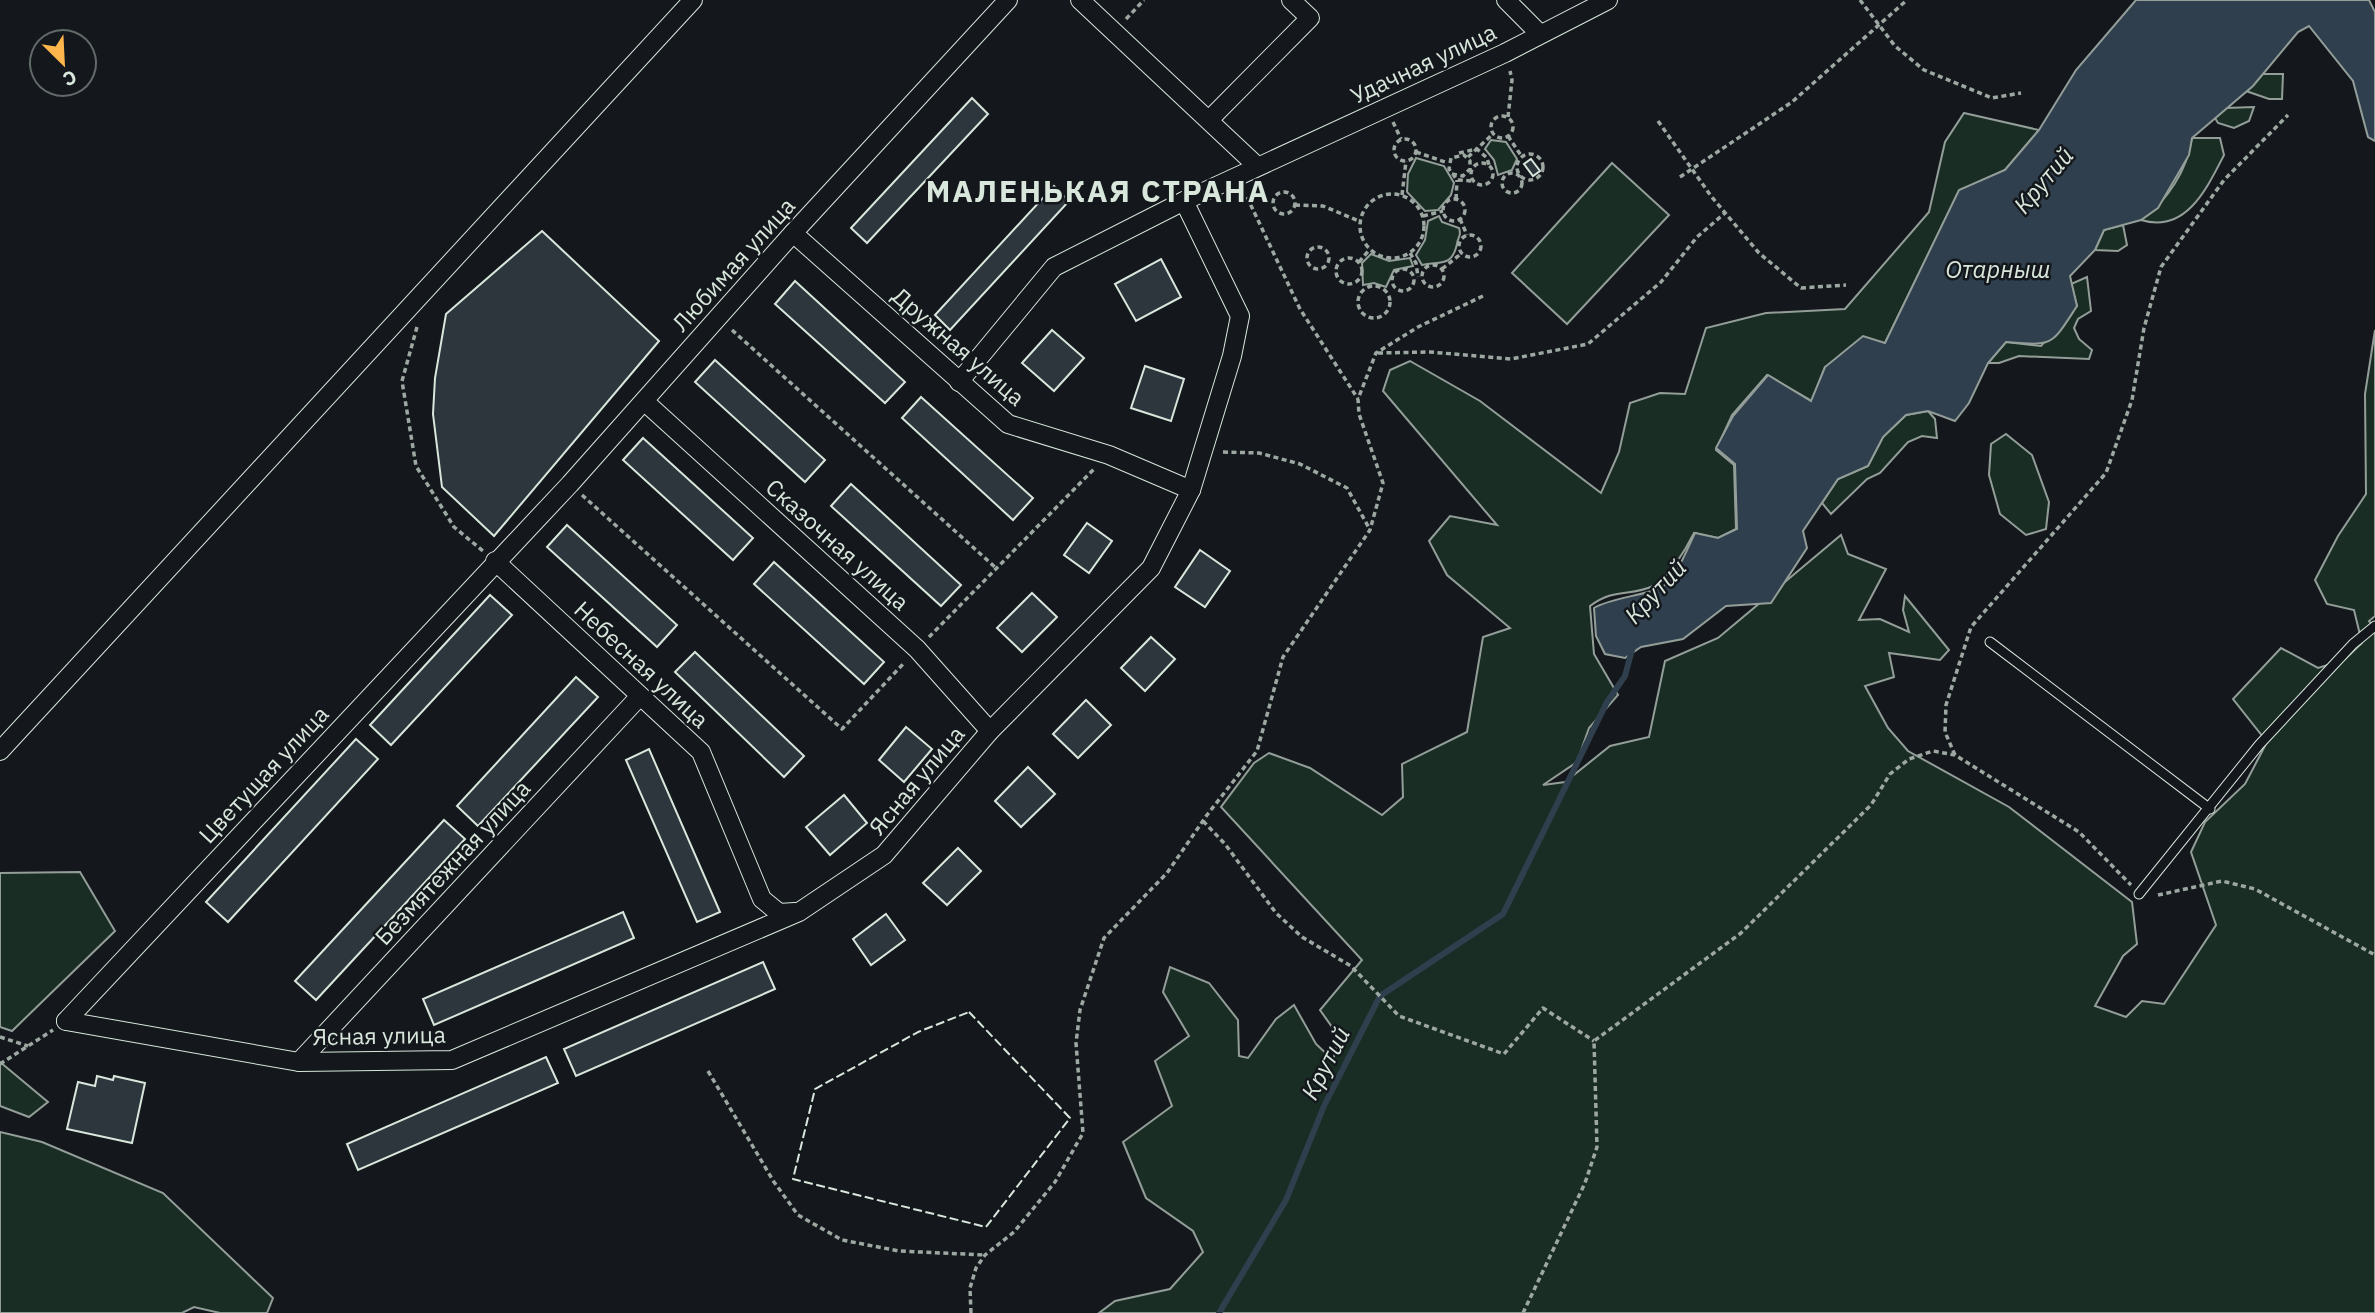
<svg xmlns="http://www.w3.org/2000/svg" width="2375" height="1313" font-family="'IBM Plex Sans',sans-serif">
	<rect width="100%" height="100%" fill="#14181c"/>
	<g fill="#1a2d24" stroke="#939e99" stroke-width="2">
		<polygon points="2262,74 2283,74 2282,99 2269,99 2246,91"/>
		<polygon points="2254,107 2249,121 2234,128 2218,123 2215,118 2225,108"/>
		<path d="M1964 113 2039 130 2005 170 1959 191 1885 343 1825 367 1812 401 1767 375 1732 415 1716 450 1734 465 1736 529 1718 538 1694 533C1687 547 1668 580 1653 586 1630 597 1616 587 1590 606L1594 654 1618 695 1589 728 1577 762 1543 785 1565 782 1610 746 1649 737 1665 661 1718 638 1841 535 1848 554 1886 569 1859 620 1880 619 1909 632 1903 610 1905 596 1949 650 1940 660 1889 653 1894 677 1865 686 1888 728 1908 751 2009 807 2132 902 2137 944 2123 956 2095 1006 2126 1017 2142 1001 2164 1004 2216 925 2191 852 2205 822 2245 784 2267 742 2233 699 2281 648 2318 668 2344 660 2362 643 2354 610 2327 604 2315 580 2338 536 2366 494 2365 394 2375 330V616L2369 621 2375 628V1313H1099L1115 1301 1170 1289 1203 1252 1193 1231 1146 1198 1123 1142 1172 1106 1155 1061 1189 1036 1163 992 1170 967 1209 983 1238 1020 1239 1056 1248 1058 1276 1019 1294 1005 1316 1044 1333 1060 1339 1037 1320 1010 1362 960 1221 807 1254 763 1269 753 1310 768 1382 815 1403 797 1402 764 1467 732 1483 637 1510 628 1447 575 1429 541 1450 516 1497 525 1383 391 1390 370 1410 361 1480 401 1601 493 1619 452 1630 403 1660 393 1685 394 1706 328 1766 313 1845 309 1929 212 1945 142Z"/>
		<path d="M2192 138H2220L2224 155C2207 188 2186 234 2141 220 2167 201 2187 171 2192 138Z"/>
		<polygon points="1491,140 1506,142 1517,159 1512,170 1498,175 1494,160 1485,149"/>
		<polygon points="1416,158 1444,166 1454,183 1451,195 1438,210 1425,211 1407,192 1408,174"/>
		<polygon points="1612,163 1669,215 1567,324 1512,273"/>
		<path d="M1439 216 1442 222 1459 228C1462 236 1458 236 1457 244 1452 267 1441 261 1422 265L1416 255 1425 240 1428 221Z"/>
		<polygon points="2123,225 2127,245 2118,251 2095,250 2104,230"/>
		<polygon points="1371,254 1389,261 1410,258 1413,266 1394,270 1386,287 1374,283 1363,285 1362,263"/>
		<polygon points="2087,277 2091,311 2078,319 2074,328 2079,339 2092,350 2089,359 2019,356 1999,363 1988,363 2006,342 2041,346 2077,306 2071,284"/>
		<polygon points="1928,411 1935,419 1937,438 1922,436 1908,442 1880,473 1867,479 1831,514 1822,503 1838,479 1868,466 1883,437 1906,415"/>
		<polygon points="2006,434 2032,455 2049,502 2046,529 2026,535 2000,514 1989,475 1991,444"/>
		<polygon points="80,872 115,931 12,1031 0,1027 0,873"/>
		<polygon points="0,1062 48,1102 29,1117 0,1106"/>
		<polygon points="0,1132 42,1142 163,1193 273,1298 267,1313 220,1313 194,1307 182,1313 0,1313"/>
	</g>
	<path fill="#2f3f4d" stroke="#939e99" stroke-width="2" d="M2136 0H2369L2375 12V141L2368 137 2353 81 2309 26 2298 32 2253 86 2192 138 2189 155 2158 208 2141 220 2104 230 2095 250 2070 276 2077 306C2051 346 2054 346 2006 342L1988 363 1969 403 1955 421 1928 411 1906 415 1883 437 1868 466 1838 479 1803 531 1807 548 1771 603 1726 606 1683 639 1641 647 1625 658 1605 654 1596 636 1594 608C1614 596 1652 596 1668 583 1677 575 1689 545 1695 533L1718 538 1737 529 1735 464 1716 448 1733 416 1768 375 1811 401 1825 367 1863 336 1885 343 1959 190 2005 170 2039 130 2076 70Z"/>
	<g fill="none" stroke-linecap="round" stroke-linejoin="round">
		<polyline stroke="#2f3f4d" stroke-width="6" points="1219,1313 1286,1200 1324,1106 1380,996 1503,914 1607,702 1625,676 1633,646"/>
	</g>
	<g fill="#2c363c" stroke="#d8e6dc" stroke-width="2">
		<polygon points="972,98 988,114 867,243 851,228"/>
		<polygon points="1531,159 1540,171 1533,176 1524,164"/>
		<polygon points="1054,186 1069,201 950,330 935,315"/>
		<polygon points="542,231 659,341 494,536 442,487 433,414 435,378 446,314"/>
		<polygon points="1161,259 1181,297 1136,321 1115,284"/>
		<polygon points="795,281 905,382 885,403 775,304"/>
		<polygon points="1052,330 1084,358 1054,391 1022,363"/>
		<polygon points="715,360 825,460 805,482 695,382"/>
		<polygon points="1145,366 1184,379 1171,421 1131,408"/>
		<polygon points="921,397 1033,498 1013,520 902,418"/>
		<polygon points="643,438 753,538 733,560 623,460"/>
		<polygon points="851,484 961,585 941,606 831,506"/>
		<polygon points="1087,523 1112,541 1089,573 1064,555"/>
		<polygon points="567,525 677,625 657,647 547,547"/>
		<polygon points="1200,550 1230,571 1205,607 1175,587"/>
		<polygon points="774,562 884,662 864,684 754,584"/>
		<polygon points="1032,593 1057,617 1022,652 997,628"/>
		<polygon points="490,595 512,615 391,745 370,725"/>
		<polygon points="1151,637 1175,659 1145,691 1121,668"/>
		<polygon points="695,652 804,756 784,777 675,672"/>
		<polygon points="576,677 598,697 478,826 457,806"/>
		<polygon points="1086,700 1111,725 1078,758 1053,734"/>
		<polygon points="906,727 932,749 904,782 879,760"/>
		<polygon points="356,739 378,759 228,922 206,902"/>
		<polygon points="649,749 720,912 697,922 626,760"/>
		<polygon points="1028,767 1055,794 1021,827 995,801"/>
		<polygon points="844,795 867,823 830,855 806,827"/>
		<polygon points="444,820 465,839 316,1000 295,981"/>
		<polygon points="958,848 981,871 947,905 923,883"/>
		<polygon points="623,912 634,938 434,1025 423,999"/>
		<polygon points="886,914 905,940 871,965 853,939"/>
		<polygon points="763,962 775,989 576,1076 564,1049"/>
		<polygon points="546,1057 558,1083 358,1170 347,1144"/>
		<polygon points="97,1076 113,1080 114,1076 145,1083 132,1143 67,1129 78,1082 95,1086"/>
	</g>
	<g fill="none" stroke-linecap="round" stroke-linejoin="round">
		<g stroke="#d8e6dc" stroke-width="11">
			<g id="lane">
				<polyline points="1990,642 2210,809"/>
				<polyline points="2139,894 2259,745 2353,644 2375,626"/>
			</g>
		</g>
		<g stroke="#d8e6dc" stroke-width="20">
			<g id="street">
				<polyline points="1080,0 1257,166"/>
				<polyline points="1506,0 1539,33"/>
				<polyline points="1210,119 1310,18 1291,0"/>
				<polyline points="793,233 1008,424 1109,455 1191,490"/>
				<polyline points="959,382 1054,267 1184,201 1505,53 1608,0"/>
				<polyline points="644,401 917,649 990,731"/>
				<polyline points="495,561 701,752 762,899 779,913 795,912"/>
				<polyline points="0,751 693,0"/>
				<polyline points="66,1021 299,1062 452,1060 799,912 884,855 990,731 1151,568 1191,490 1232,356 1240,316 1184,201"/>
				<polyline points="66,1021 570,484 793,233 1008,0"/>
				<polyline points="299,1062 640,696"/>
			</g>
		</g>
		<g stroke="#9da8a2" stroke-width="3.5" stroke-dasharray="5 3.5" stroke-linecap="butt">
			<polyline points="1860,0 1895,46 1924,70 1992,98 2021,93"/>
			<polyline points="1126,19 1144,0"/>
			<circle cx="1502" cy="127" r="11"/>
			<polyline points="1508,117 1512,80 1510,71"/>
			<polyline points="1658,121 1711,196 1759,253 1801,288 1846,285"/>
			<polyline points="1393,122 1401,139"/>
			<polyline points="1508,136 1522,157"/>
			<circle cx="1405" cy="150" r="11"/>
			<polyline points="1416,152 1448,163"/>
			<polyline points="1459,153 1477,149 1487,158 1489,165"/>
			<circle cx="1530" cy="167" r="13"/>
			<polyline points="1468,157 1494,133"/>
			<circle cx="1482" cy="174" r="11"/>
			<circle cx="1512" cy="183" r="10"/>
			<polyline points="1452,174 1463,176 1470,169 1470,161 1464,155 1451,158 1449,169 1457,180 1473,181"/>
			<polyline points="1680,177 1792,102 1907,0"/>
			<circle cx="1284" cy="203" r="11"/>
			<circle cx="1392" cy="226" r="32"/>
			<polyline points="1402,195 1406,161"/>
			<polyline points="1247,197 1300,309 1358,399"/>
			<circle cx="1454" cy="210" r="11"/>
			<polyline points="1456,199 1457,180"/>
			<polyline points="1295,205 1323,206 1359,221"/>
			<polyline points="1423,216 1443,211"/>
			<polyline points="1460,219 1467,235"/>
			<circle cx="1470" cy="246" r="11"/>
			<circle cx="1318" cy="258" r="11"/>
			<polyline points="1410,253 1416,263 1418,277"/>
			<circle cx="1349" cy="271" r="13"/>
			<polyline points="1359,262 1370,249"/>
			<circle cx="1433" cy="276" r="11"/>
			<circle cx="1403" cy="280" r="11"/>
			<polyline points="1442,269 1462,253"/>
			<circle cx="1374" cy="302" r="16"/>
			<polyline points="417,327 402,381 416,466 454,527 483,551"/>
			<polyline points="732,330 996,568"/>
			<polyline points="1378,353 1430,352 1511,359 1588,344 1661,282 1697,237 1725,213"/>
			<polyline points="1223,452 1259,453 1300,464 1347,488 1369,528"/>
			<polyline points="582,495 842,729 904,663"/>
			<polyline points="929,637 1095,468"/>
			<polyline points="1955,755 1945,732 1946,705 1971,627 2106,473 2132,400 2144,328 2161,267 2224,180 2288,115"/>
			<polyline points="1203,821 1225,844 1276,913 1302,937 1351,966 1399,1016 1504,1054 1543,1008 1594,1041"/>
			<polyline points="2158,895 2222,881 2255,889 2375,955"/>
			<polyline points="0,1037 28,1046"/>
			<polyline points="0,1064 53,1030"/>
			<polyline points="708,1071 774,1182 798,1215 842,1240 899,1251 985,1255"/>
			<polyline points="971,1313 970,1288 976,1268 985,1255 1014,1232 1055,1182 1083,1133 1076,1043 1080,1010 1104,938 1167,873 1207,815 1257,751 1283,657 1370,530 1383,483 1359,414 1358,399 1376,353 1418,327 1483,296"/>
			<polyline points="1523,1313 1585,1183 1597,1147 1594,1041 1741,933 1871,805 1890,774 1909,759 1933,751 1955,755 2079,832 2131,885"/>
		</g>
		<use href="#lane" stroke="#14181c" stroke-width="9"/>
		<use href="#street" stroke="#14181c" stroke-width="18"/>
		<polygon stroke="#d8e6dc" stroke-width="2" stroke-dasharray="9 3.5" stroke-linecap="butt" points="969,1012 1070,1118 986,1227 793,1179 815,1089 918,1032"/>
	</g>
	<g text-anchor="middle" dominant-baseline="central" stroke-width="5" stroke-linejoin="round" paint-order="stroke">
		<g font-size="23" fill="#d8e6dc" stroke="#14181c">
			<text transform="translate(1423 63) rotate(-25)">Удачная улица</text>
			<text transform="translate(733 264) rotate(-48)">Любимая улица</text>
			<text transform="translate(959 346) rotate(41)">Дружная улица</text>
			<text transform="translate(838 544) rotate(42)">Сказочная улица</text>
			<text transform="translate(642 664) rotate(43)">Небесная улица</text>
			<text transform="translate(263 774) rotate(-47)">Цветущая улица</text>
			<text transform="translate(916 780) rotate(-50)">Ясная улица</text>
			<text transform="translate(452 862) rotate(-47)">Безмятежная улица</text>
			<text transform="translate(379 1035) rotate(-1)">Ясная улица</text>
		</g>
		<g font-size="24" font-style="italic" fill="#d8e6dc" stroke="#14181c">
			<text transform="translate(2043 180) rotate(-50)">Крутий</text>
			<text x="1998" y="269">Отарныш</text>
			<text transform="translate(1655 591) rotate(-47)">Крутий</text>
			<text transform="translate(1325 1063) rotate(-63)">Крутий</text>
		</g>
		<g font-size="30" font-weight="bold" letter-spacing="2" fill="#d8e6dc" stroke="#14181c">
			<text x="1098" y="190">МАЛЕНЬКАЯ СТРАНА</text>
		</g>
	</g>
	<g transform="translate(63 63) rotate(156)"><circle r="33" fill="#14181c" stroke="#626a69" stroke-width="2"/>
	<path d="M0-5L12 26L0 18L-12 26Z" fill="#ffb74d"/>
	<text y="-10" font-size="19" font-weight="bold" text-anchor="middle" fill="#d8e6dc">С</text>
	</g>
</svg>
